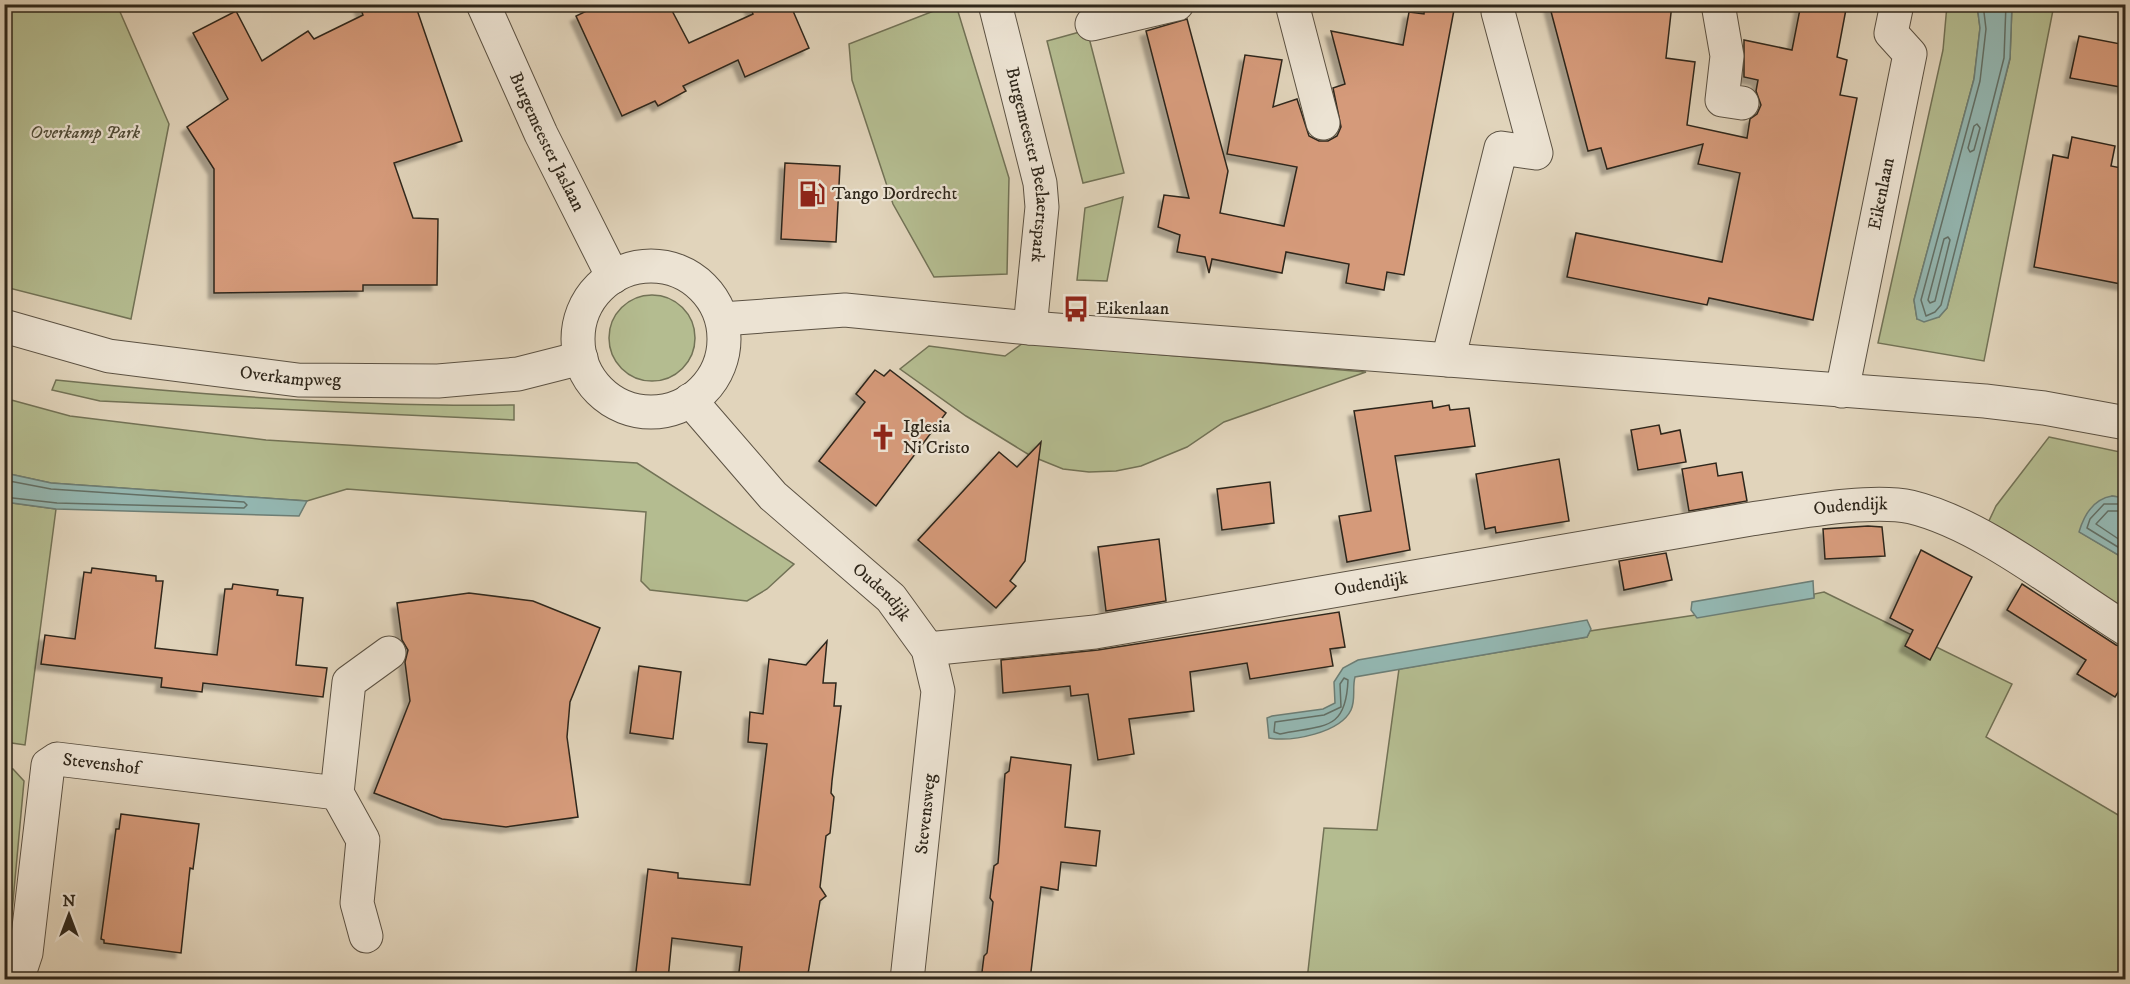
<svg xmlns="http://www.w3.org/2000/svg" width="2130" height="984" font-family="'IM FELL DW Pica',serif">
	<defs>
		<filter id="shadow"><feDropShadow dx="-5.5" dy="5.5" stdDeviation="1.5" flood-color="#0004"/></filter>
	</defs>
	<rect width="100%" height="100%" fill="#e1d4bb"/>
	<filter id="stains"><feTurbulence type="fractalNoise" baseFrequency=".00333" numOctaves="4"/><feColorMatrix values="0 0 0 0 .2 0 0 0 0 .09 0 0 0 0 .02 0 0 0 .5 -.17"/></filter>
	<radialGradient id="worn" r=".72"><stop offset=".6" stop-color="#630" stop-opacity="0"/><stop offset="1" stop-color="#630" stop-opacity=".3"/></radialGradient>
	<g fill="#b4bc90" stroke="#727256" stroke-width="1.5">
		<polygon points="4,5 117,5 169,124 131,319 5,287"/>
		<polygon points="949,5 956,5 1009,178 1007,274 934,277 893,204 852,80 849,44"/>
		<polygon points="1947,5 1977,5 1980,28 1974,79 1914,300 1917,319 1939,317 1947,308 2010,59 2012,5 2054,5 1984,361 1878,343 1943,50"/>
		<polygon points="1087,30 1124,173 1083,183 1047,41"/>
		<polygon points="1123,197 1107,281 1077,280 1085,208"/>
		<circle cx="652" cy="338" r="43"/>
		<polygon points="1023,343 1366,372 1224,422 1187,447 1141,466 1116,471 1089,472 1063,469 1031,456 966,416 900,369 929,346 1005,356"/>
		<path d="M56 380C208 396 361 407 514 405V420L100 401 52 390Z"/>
		<polygon points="4,398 70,416 266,440 637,463 794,564 767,589 747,601 650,590 641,581 646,512 347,489 307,501 51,483 5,473"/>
		<polygon points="2049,437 2125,453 2125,498 2112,496 2080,532 2125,559 2125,611 1987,525 1996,506"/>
		<polygon points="5,502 56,509 25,745 5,742"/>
		<polygon points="1824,592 2012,684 1986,737 2125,819 2125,979 1307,980 1324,828 1377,830 1399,669 1587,637 1590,631 1814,597 1814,594"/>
		<polygon points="5,768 13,769 24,781 9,945 5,955"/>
	</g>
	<g fill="#94b8b3" stroke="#6c7e76" stroke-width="1.5">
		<polygon points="1977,5 2012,5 2010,58 1947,308 1939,317 1924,322 1917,319 1914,300 1974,79 1980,28"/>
		<polygon points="5,473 51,483 307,501 299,516 56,509 5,502"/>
		<path d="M2112 496 2125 498V559L2079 532C2084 515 2093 499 2112 496Z"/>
		<polygon points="1813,581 1814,598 1697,618 1691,610 1692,602"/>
		<path d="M1587 620 1591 629 1587 637 1355 677C1352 688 1356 699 1351 710 1340 733 1292 742 1269 738L1267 718 1272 716 1323 709 1335 703 1334 682 1343 668 1358 660Z"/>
	</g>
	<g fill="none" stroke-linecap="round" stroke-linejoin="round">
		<g stroke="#627067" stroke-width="1.5">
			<polyline points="1983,4 1986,29 1980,81 1921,300 1926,316 1935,312 1941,305 2004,58 2006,4"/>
			<polygon points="1977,124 1980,128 1974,150 1970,152 1968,148 1974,126"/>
			<polygon points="1948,237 1950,240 1935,301 1930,303 1928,300 1944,239"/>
			<polyline points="4,480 51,489 244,502 247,505 244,508 57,503 4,497"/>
			<polyline points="2126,504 2104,504 2090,519 2087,528 2126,552"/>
			<polyline points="2126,511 2108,511 2096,524 2126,544"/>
			<path d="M1344 678 1348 680C1346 731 1325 725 1280 734L1274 732 1275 722 1324 715 1341 707 1340 684Z"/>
		</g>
	</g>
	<g fill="#d59a7a" stroke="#2f271b" stroke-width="1.5" filter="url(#shadow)">
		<polygon points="359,4 415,4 462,141 394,163 413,218 438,219 437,285 363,285 363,291 214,293 214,169 187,127 228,99 193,33 236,11 262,61 308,31 314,39 363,15"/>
		<polygon points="601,4 669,5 689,43 753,14 749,4 790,4 809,48 745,77 738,60 683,86 686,91 658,106 655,101 622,116 576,16"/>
		<polygon points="1549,4 1672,4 1666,58 1695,62 1687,125 1747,138 1750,119 1757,114 1761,105 1756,91 1758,80 1744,77 1744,40 1792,50 1801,4 1847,4 1837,57 1847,60 1840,95 1857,98 1813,320 1709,298 1707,305 1567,277 1576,233 1722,262 1740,173 1698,164 1703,144 1607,169 1601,148 1588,151"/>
		<polygon points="1425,5 1454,10 1404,275 1387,272 1384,290 1346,283 1349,264 1286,252 1282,273 1212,259 1209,273 1205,257 1177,252 1180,235 1158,227 1164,195 1189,198 1146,31 1187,19 1228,171 1220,213 1284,226 1297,167 1227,154 1245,55 1282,60 1273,107 1297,99 1309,136 1319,141 1328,141 1337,136 1341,127 1333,88 1345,84 1331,31 1403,45 1409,12 1424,14"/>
		<polygon points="2079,36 2126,45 2126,88 2070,78"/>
		<polygon points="2072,137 2115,146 2111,166 2126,169 2126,285 2034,267 2053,155 2068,158"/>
		<polygon points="785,163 840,166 836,242 781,239"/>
		<polygon points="875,370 884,376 890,370 946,413 876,506 819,461 865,402 856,394"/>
		<polygon points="1432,401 1433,408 1449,405 1450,410 1469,408 1475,446 1395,456 1410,550 1347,562 1339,516 1371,511 1354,411"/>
		<polygon points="1659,425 1661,434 1680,430 1686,462 1638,470 1631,430"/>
		<polygon points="1041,442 1025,561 1010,581 1016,586 996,608 918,540 999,452 1017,467"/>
		<polygon points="1559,459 1569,521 1496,533 1495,527 1485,529 1476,474"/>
		<polygon points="1716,463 1718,476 1742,472 1747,501 1689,511 1682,469"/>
		<polygon points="1270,482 1274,523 1222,530 1217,489"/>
		<polygon points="1868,526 1882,527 1885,556 1825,559 1823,529"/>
		<polygon points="1159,539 1166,601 1106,611 1098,547"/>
		<polygon points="1921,550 1972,577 1930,660 1905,646 1913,630 1890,618"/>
		<polygon points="1666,553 1672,580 1624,590 1619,561"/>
		<polygon points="92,568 156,576 156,581 163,581 155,648 217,655 225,589 232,589 233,584 278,590 277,595 303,598 296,665 327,668 323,697 203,683 202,692 161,687 162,678 41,664 45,635 75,639 84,572 91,573"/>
		<polygon points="2022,584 2116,645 2126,648 2126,680 2115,697 2077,674 2086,660 2007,610"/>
		<polygon points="469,593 533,601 600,628 570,702 567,737 578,817 506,827 442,819 374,793 410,701 405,662 408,650 402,640 397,603"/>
		<polygon points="1339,612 1345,647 1330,649 1333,666 1250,679 1247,663 1190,672 1194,711 1129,719 1134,754 1098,760 1088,694 1071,696 1070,686 1003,693 1001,660 1098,650"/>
		<polygon points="827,641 823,683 836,683 834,706 841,706 832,781 831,793 834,797 830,833 826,836 820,887 826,896 820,901 807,980 738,980 742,947 672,938 668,980 635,980 648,869 678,873 678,878 750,885 767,744 748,742 750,712 763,714 769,659 806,665"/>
		<polygon points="639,666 681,672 673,739 630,733"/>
		<polygon points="1011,757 1071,765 1065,827 1100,831 1096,866 1061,862 1058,890 1041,887 1030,980 981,980 984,956 987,953 993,902 990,898 994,866 998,863 1005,774 1009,771"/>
		<polygon points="121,814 199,824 193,869 190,868 181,953 104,943 104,940 101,939 116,829 119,829"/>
	</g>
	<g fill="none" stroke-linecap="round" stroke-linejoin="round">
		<g stroke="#5c5243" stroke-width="35">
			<g id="minor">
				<path id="s1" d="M483 4 541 134 613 277"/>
				<path id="s2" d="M995 4 1040 183 1042 207 1030 328"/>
				<polyline points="1292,4 1323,123"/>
				<polyline points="1718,4 1727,56 1722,100 1742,103"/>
				<polyline points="1092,24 1177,4"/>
				<circle cx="651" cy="339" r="73"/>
				<polyline points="722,319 845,310 1030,328 1985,401 2044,408 2126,423"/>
				<path id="s3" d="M4 326 109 356 298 380 438 381 518 374 581 358"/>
				<polyline points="1448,360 1501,148 1536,153 1498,12"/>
				<path id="s4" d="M1842 391 1910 54 1891 33 1897 4"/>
				<path id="s5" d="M690 400 773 496 891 598 928 649 938 691 907 980"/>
				<path id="s6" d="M928 649 1095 632 1751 519C1794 513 1870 498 1911 507 1982 524 2063 590 2126 629"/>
				<polyline points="337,793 363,840 357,903 366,936"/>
				<path id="s7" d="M17 980 26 953 48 765 57 759 337 793 349 682 389 653"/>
			</g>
		</g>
		<use href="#minor" stroke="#ece3d3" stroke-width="33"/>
	</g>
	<defs>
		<g id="fuel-bare" transform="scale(2.07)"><path d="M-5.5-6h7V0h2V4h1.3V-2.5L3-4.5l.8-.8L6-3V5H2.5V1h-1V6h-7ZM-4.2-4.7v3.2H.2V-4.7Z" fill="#8f2418" stroke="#ece3d3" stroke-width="2.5" paint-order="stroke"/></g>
		<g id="bus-bare" transform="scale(2.07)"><path d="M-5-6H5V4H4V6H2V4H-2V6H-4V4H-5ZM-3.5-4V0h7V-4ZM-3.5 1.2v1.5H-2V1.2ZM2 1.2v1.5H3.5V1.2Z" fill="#8f2418" stroke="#ece3d3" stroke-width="2.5" paint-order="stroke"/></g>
		<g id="church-bare" transform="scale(2.07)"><path d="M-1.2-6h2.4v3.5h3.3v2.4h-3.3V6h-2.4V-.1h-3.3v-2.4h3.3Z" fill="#8f2418" stroke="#ece3d3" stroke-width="2.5" paint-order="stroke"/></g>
	</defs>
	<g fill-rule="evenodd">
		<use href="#fuel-bare" x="812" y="194"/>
		<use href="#bus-bare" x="1076" y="309"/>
		<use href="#church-bare" x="883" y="437"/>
	</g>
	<g text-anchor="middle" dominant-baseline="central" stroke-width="4.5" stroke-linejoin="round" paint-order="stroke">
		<g font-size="18" font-style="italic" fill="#504c38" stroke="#ece3d3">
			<text x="85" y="133">Overkamp Park</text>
		</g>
		<g font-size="18" fill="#2f271b" stroke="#ece3d3">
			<text stroke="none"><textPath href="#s1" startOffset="152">Burgemeester Jaslaan</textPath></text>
			<text stroke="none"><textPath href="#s2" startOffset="165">Burgemeester Beelaertspark</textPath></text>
			<text stroke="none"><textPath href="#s4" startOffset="201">Eikenlaan</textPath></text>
			<text stroke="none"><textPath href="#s3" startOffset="292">Overkampweg</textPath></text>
			<text stroke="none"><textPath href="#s6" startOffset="934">Oudendijk</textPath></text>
			<text stroke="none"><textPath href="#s6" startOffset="448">Oudendijk</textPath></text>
			<text stroke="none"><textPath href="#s5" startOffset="272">Oudendijk</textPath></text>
			<text stroke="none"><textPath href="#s7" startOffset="273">Stevenshof</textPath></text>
			<text transform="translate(926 814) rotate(-84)">Stevensweg</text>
		</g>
		<g font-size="18" fill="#2f271b" stroke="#ece3d3" text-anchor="start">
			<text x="832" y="194">Tango Dordrecht</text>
			<text x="1096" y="309">Eikenlaan</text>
			<text x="903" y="427">Iglesia<tspan x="903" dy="21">Ni Cristo</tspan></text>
		</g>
	</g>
	<rect width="2130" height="984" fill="none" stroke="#e1d4bb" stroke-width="24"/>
	<rect x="6" y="6" width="2118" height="972" fill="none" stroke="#2f271b" stroke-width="3"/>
	<rect x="12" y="12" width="2106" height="960" fill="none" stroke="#2f271b" stroke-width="1.5"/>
	<g transform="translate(69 915)" stroke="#ece3d3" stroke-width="4.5" paint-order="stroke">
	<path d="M0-4.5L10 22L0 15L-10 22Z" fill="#2f271b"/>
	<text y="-9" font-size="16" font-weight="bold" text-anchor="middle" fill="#2f271b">N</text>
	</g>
	<rect width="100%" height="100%" filter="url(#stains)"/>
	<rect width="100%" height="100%" fill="url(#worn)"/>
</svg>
